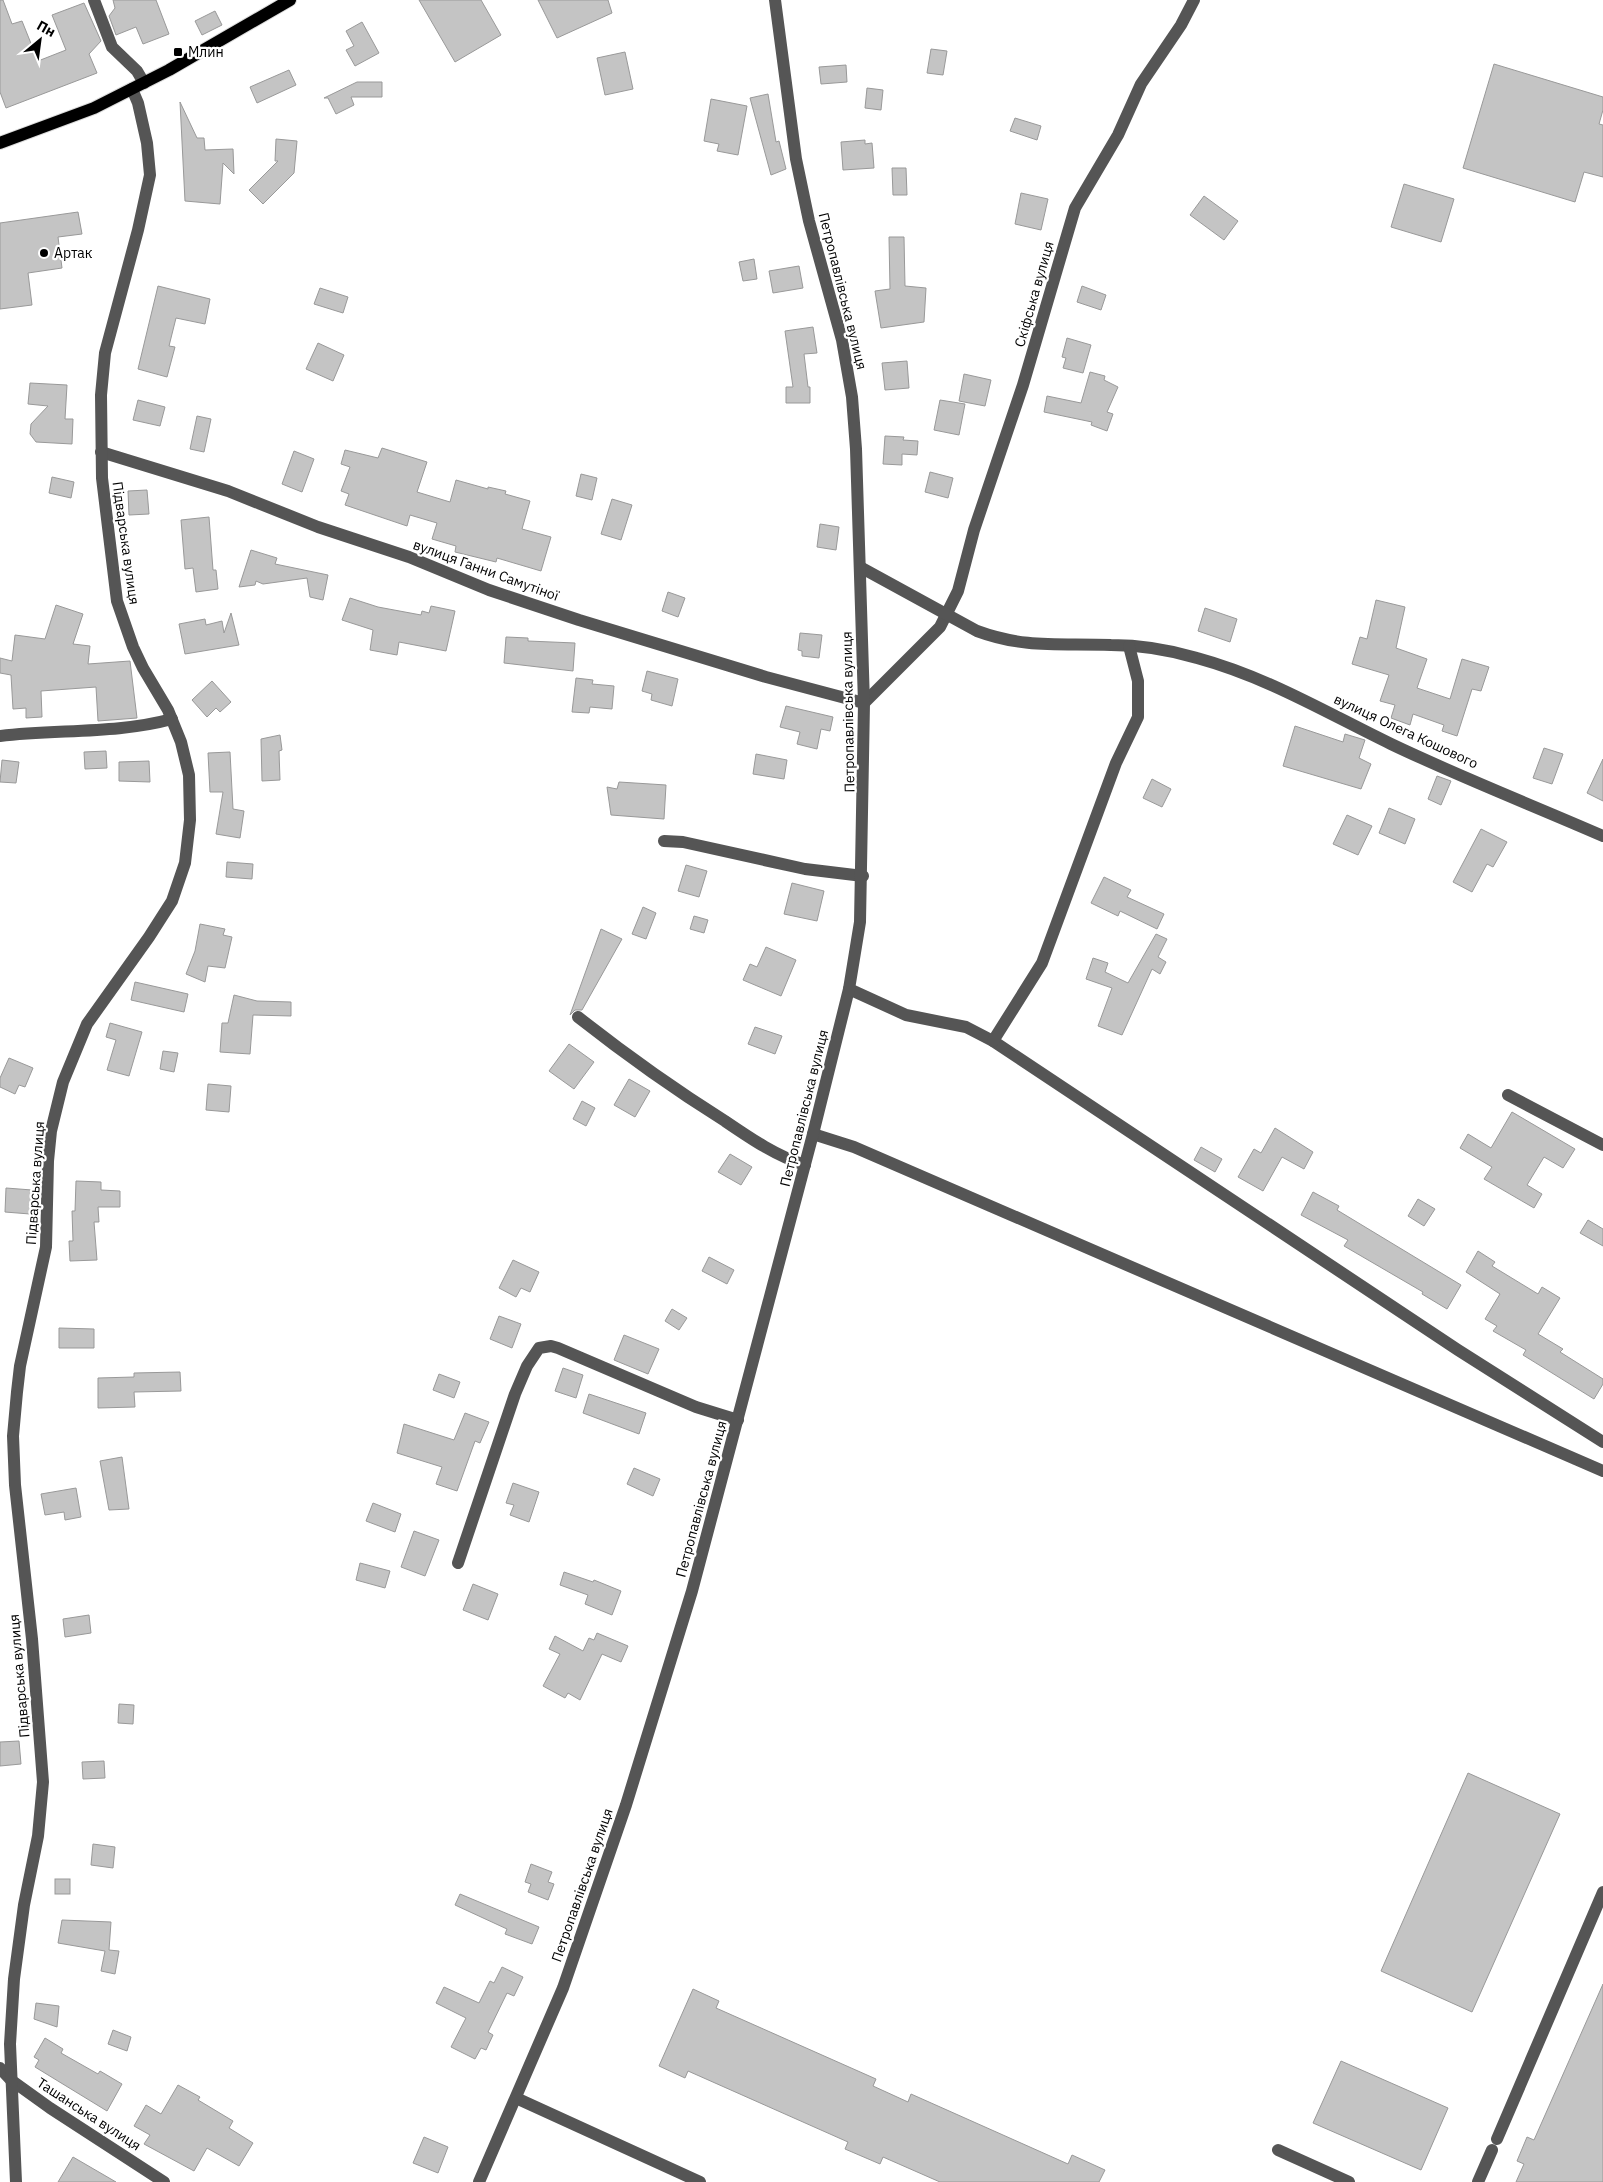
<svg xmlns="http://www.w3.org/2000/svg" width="1603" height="2182" font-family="'IBM Plex Sans',sans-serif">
	<rect width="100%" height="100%" fill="#fff"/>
	<g fill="#c4c4c4" stroke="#999">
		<polygon points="0,0 3,0 12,24 22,21 38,61 66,50 52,15 84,3 101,41 89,54 97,73 6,108 0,92"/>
		<polygon points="113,0 156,0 169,34 143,44 136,27 116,35 109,16 115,8"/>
		<polygon points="419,0 481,0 501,35 455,62"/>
		<polygon points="538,0 608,0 612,13 557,38"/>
		<polygon points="215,11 222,25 202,35 195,21"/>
		<polygon points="362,22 379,53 355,66 346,50 354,46 346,31"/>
		<polygon points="931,49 947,51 943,75 927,73"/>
		<polygon points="625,52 633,89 605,95 597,58"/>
		<polygon points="1494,64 1603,97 1603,110 1599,124 1603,125 1603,177 1584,172 1575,202 1463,168"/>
		<polygon points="846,65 847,82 821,84 819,67"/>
		<polygon points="289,70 296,85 257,103 250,87"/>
		<polygon points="357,82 382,82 382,97 351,97 354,105 336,114 328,98 324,98"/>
		<polygon points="867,88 883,90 881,110 865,108"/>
		<polygon points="768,94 776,142 779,141 786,169 771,175 750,98"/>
		<polygon points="711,99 747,106 738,155 717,151 719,144 704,141"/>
		<polygon points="180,102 197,138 204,138 205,150 233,149 234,174 223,163 220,204 185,201"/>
		<polygon points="1015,118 1041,126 1037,140 1010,131"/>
		<polygon points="276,139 297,141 294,173 263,204 249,190 278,161 275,161"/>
		<polygon points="865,140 865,144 872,143 874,168 843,170 841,142"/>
		<polygon points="892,168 906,168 907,195 893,195"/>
		<polygon points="1404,184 1454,199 1441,242 1391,227"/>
		<polygon points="1021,193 1048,199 1041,230 1015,224"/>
		<polygon points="1204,196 1238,221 1224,240 1190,215"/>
		<polygon points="78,212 82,234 58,237 62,268 28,273 32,305 0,309 0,223"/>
		<polygon points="889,237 904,237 905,286 926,288 924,322 881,328 875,291 890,289"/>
		<polygon points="754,259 757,279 743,281 739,262"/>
		<polygon points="799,266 803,288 773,293 769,271"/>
		<polygon points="158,286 210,299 205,324 176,318 169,346 175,347 167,377 138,369"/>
		<polygon points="1082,286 1106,295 1101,310 1077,302"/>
		<polygon points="320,288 348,297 343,313 314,304"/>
		<polygon points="813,327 817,353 804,354 808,387 810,387 810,403 786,403 786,387 793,387 785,331"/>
		<polygon points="1067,338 1091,345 1083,373 1063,368 1066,358 1062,357"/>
		<polygon points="318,343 344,355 333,381 306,369"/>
		<polygon points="907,361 909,388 885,390 882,363"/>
		<polygon points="1090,372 1105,376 1104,380 1118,387 1107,412 1113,414 1107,431 1091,425 1092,422 1044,412 1047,396 1081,403"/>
		<polygon points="964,374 991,380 985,406 959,401"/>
		<polygon points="30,383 67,385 65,419 73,419 72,444 36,442 30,434 31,424 48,406 28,404"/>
		<polygon points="138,400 165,407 160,426 133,420"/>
		<polygon points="940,400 965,404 959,435 934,430"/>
		<polygon points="197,416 211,419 204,452 190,449"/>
		<polygon points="885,436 904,437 903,440 918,441 917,455 902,454 902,465 883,464"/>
		<polygon points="382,448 427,462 417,492 450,502 456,480 488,489 488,487 506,491 505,494 530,501 522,529 551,537 541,571 497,558 496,562 455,552 456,546 432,539 437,523 410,515 407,526 345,505 349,494 341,491 350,467 341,464 345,450 378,458"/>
		<polygon points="294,451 314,459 302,492 282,484"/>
		<polygon points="930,472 953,478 948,498 925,492"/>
		<polygon points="581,474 597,478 592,500 576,496"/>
		<polygon points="52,477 74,482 71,498 49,493"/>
		<polygon points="147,490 149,514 129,515 128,491"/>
		<polygon points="612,499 632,505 621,540 601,534"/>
		<polygon points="209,517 213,570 216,570 218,589 196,592 193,568 185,569 181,520"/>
		<polygon points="820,524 839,527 836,550 817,547"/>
		<polygon points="251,550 277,558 275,564 328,575 323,600 310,597 307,578 263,584 256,581 255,585 239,587"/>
		<polygon points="668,592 685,598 678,617 662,611"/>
		<polygon points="350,598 378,607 421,615 422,611 429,613 431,606 455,611 446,651 399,642 397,655 370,650 373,630 342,620"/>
		<polygon points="1376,600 1405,607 1396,648 1427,659 1417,688 1450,699 1462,659 1489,667 1481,691 1472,689 1457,736 1442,731 1444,725 1413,714 1410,725 1391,718 1395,705 1380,701 1389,675 1352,664 1360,637 1367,639"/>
		<polygon points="56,605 83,614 73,644 90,646 88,664 130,661 137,718 98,721 96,687 41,691 42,717 26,718 26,708 13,709 11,675 0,673 0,658 12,661 15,635 45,639"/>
		<polygon points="1205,608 1237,619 1230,642 1198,631"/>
		<polygon points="231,613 239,645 185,654 179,624 205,619 206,625 222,621 224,633"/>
		<polygon points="800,633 822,635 819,658 802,656 802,651 798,650"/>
		<polygon points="506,637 528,638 528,641 575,643 573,671 504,663"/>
		<polygon points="647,671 678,679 672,706 651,700 652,694 642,691"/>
		<polygon points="576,678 593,680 592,684 614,686 612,709 590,707 589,713 572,712"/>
		<polygon points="212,681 231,702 220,712 216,708 207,717 192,700"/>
		<polygon points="786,706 833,717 830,731 821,729 817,749 797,744 800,732 780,727"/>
		<polygon points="1295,726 1343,742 1345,734 1365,740 1359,758 1371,764 1361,789 1283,766"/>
		<polygon points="280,735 282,750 279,751 280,780 262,781 261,739"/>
		<polygon points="1544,748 1563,754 1552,784 1533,778"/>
		<polygon points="106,751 107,768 85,769 84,752"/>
		<polygon points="230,752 233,809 244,811 240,838 216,834 223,792 210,792 208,753"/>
		<polygon points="756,754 787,760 784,779 753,774"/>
		<polygon points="1603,759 1603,801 1587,793"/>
		<polygon points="2,760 19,762 16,783 0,782"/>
		<polygon points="149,761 150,782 119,781 119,762"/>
		<polygon points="1437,776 1451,781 1441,805 1428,799"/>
		<polygon points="1152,779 1171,789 1162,807 1143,798"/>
		<polygon points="619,782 666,785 664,819 611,815 607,787 617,789"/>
		<polygon points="1389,808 1415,819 1405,844 1379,833"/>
		<polygon points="1347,815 1372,826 1358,855 1333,844"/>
		<polygon points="1481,829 1507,842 1493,867 1487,864 1472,892 1453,882"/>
		<polygon points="227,862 253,864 252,879 226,877"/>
		<polygon points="686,865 707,871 699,897 678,891"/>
		<polygon points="1104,877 1131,890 1127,897 1164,914 1157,929 1120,911 1118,916 1091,903"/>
		<polygon points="792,883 824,891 817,921 784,914"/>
		<polygon points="643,907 656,913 646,939 632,934"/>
		<polygon points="694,916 708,920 704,933 690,929"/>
		<polygon points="200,924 225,929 223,935 232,937 225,968 208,966 205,982 186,974 195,951"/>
		<polygon points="601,929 622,939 582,1010 575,1010 570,1015"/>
		<polygon points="1156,934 1167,939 1158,957 1166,962 1160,974 1152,969 1122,1035 1098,1026 1112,988 1086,979 1093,958 1108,963 1105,972 1128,983"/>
		<polygon points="766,947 796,960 781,996 743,980 750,964 757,967"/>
		<polygon points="135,982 188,994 184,1012 131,1000"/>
		<polygon points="234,995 257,1001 291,1002 291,1016 253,1015 250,1054 220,1052 222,1023 228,1023"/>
		<polygon points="110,1023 142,1032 129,1076 107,1070 116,1040 106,1037"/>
		<polygon points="755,1027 782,1036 775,1054 748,1044"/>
		<polygon points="569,1044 594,1062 574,1089 549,1071"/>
		<polygon points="163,1051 178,1053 174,1072 160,1069"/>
		<polygon points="9,1058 33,1068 25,1087 19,1085 15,1094 0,1087 0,1078"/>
		<polygon points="629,1079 650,1091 635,1117 614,1105"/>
		<polygon points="208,1084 231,1086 229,1112 206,1110"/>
		<polygon points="582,1101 595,1108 586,1126 573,1119"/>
		<polygon points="1512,1112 1575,1149 1563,1168 1544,1157 1527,1185 1542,1194 1534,1208 1484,1179 1492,1167 1460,1148 1468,1134 1491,1148"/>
		<polygon points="1275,1128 1313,1152 1304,1169 1282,1157 1263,1191 1238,1177 1254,1149 1261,1153"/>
		<polygon points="1201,1147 1222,1159 1215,1172 1194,1160"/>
		<polygon points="730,1154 752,1167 741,1185 718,1172"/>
		<polygon points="76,1181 101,1182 101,1190 120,1191 120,1207 98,1207 99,1222 94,1222 97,1260 70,1261 69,1241 73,1241 72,1211 75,1211"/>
		<polygon points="6,1188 32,1190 30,1214 5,1212"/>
		<polygon points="1313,1192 1339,1206 1337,1210 1461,1285 1447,1309 1422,1294 1423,1292 1344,1246 1348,1240 1301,1215"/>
		<polygon points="1418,1199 1435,1209 1424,1226 1408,1216"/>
		<polygon points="1588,1220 1603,1229 1603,1246 1580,1233"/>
		<polygon points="1478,1251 1495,1262 1492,1266 1538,1294 1542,1287 1560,1298 1538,1334 1563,1349 1560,1352 1603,1379 1603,1384 1594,1399 1523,1355 1526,1350 1493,1331 1497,1326 1485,1319 1500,1294 1466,1272"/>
		<polygon points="709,1257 734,1270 727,1284 702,1271"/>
		<polygon points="513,1260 539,1272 530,1292 521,1288 516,1297 499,1288"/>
		<polygon points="672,1309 687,1318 679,1330 665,1321"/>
		<polygon points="499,1316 521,1324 512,1348 490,1339"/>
		<polygon points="59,1328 94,1329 94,1348 59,1348"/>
		<polygon points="624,1335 659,1349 648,1374 614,1360"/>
		<polygon points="563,1368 583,1375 576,1398 555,1391"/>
		<polygon points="180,1372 181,1391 134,1392 135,1407 98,1408 98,1378 134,1377 134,1373"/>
		<polygon points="439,1374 460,1382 454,1398 433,1390"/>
		<polygon points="589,1394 646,1413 639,1434 583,1413"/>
		<polygon points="465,1413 489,1422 480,1443 475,1441 457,1491 436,1484 442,1467 397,1453 404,1424 454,1440"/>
		<polygon points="122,1457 129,1509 109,1510 100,1461"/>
		<polygon points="634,1468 660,1479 653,1496 627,1484"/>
		<polygon points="513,1483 539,1492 529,1522 510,1515 514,1505 506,1503"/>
		<polygon points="76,1488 81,1517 65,1520 64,1512 45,1515 41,1494"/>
		<polygon points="373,1503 401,1514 395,1532 366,1521"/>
		<polygon points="414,1531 439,1540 425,1576 401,1567"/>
		<polygon points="360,1563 390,1571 385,1588 356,1580"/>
		<polygon points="564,1572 593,1582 594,1580 621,1591 612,1615 585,1604 588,1595 560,1585"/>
		<polygon points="473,1584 498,1594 488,1620 463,1610"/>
		<polygon points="89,1615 91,1633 65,1637 63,1619"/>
		<polygon points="597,1633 628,1646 621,1662 602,1654 580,1700 568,1693 565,1698 543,1686 560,1654 549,1649 555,1636 583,1651 589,1638 594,1640"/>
		<polygon points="119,1704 134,1705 133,1724 118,1723"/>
		<polygon points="19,1741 21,1764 0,1766 0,1742"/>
		<polygon points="104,1761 105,1778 83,1779 82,1762"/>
		<polygon points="1468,1773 1560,1814 1472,2012 1381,1971"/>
		<polygon points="93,1844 115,1847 113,1868 91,1865"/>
		<polygon points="531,1864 552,1872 548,1882 554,1884 548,1900 528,1892 531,1884 525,1882"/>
		<rect x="55" y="1879" width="15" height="15"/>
		<polygon points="460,1894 539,1927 532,1944 505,1934 507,1929 455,1905"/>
		<polygon points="62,1920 111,1922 109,1950 119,1951 115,1974 101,1971 105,1951 58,1943"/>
		<polygon points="502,1967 523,1977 514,1996 507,1993 488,2032 493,2035 486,2050 481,2048 475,2059 451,2047 466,2018 436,2003 444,1987 479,2003 490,1981 494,1983"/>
		<polygon points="1603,1984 1603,2182 1516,2182 1524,2164 1517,2161 1527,2137 1534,2140"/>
		<polygon points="693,1989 719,2001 716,2008 876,2079 873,2086 908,2102 911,2094 1068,2164 1072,2155 1105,2170 1099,2182 940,2182 883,2157 880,2164 845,2149 848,2142 688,2071 685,2078 659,2066"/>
		<polygon points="36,2003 59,2006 57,2027 34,2019"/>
		<polygon points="113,2030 131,2037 127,2051 108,2044"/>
		<polygon points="45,2038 63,2049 61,2053 98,2074 100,2071 122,2084 107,2111 35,2067 39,2060 34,2057"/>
		<polygon points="1341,2061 1448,2108 1421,2170 1313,2123"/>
		<polygon points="178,2085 200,2097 198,2100 233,2121 229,2128 253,2143 239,2166 207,2148 194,2171 144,2144 150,2135 134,2126 146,2105 161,2114"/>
		<polygon points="424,2137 448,2147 438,2173 413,2163"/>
		<polygon points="73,2157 116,2182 58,2182"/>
	</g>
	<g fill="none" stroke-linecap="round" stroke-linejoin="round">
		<g stroke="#dbdbdb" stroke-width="14">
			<polyline id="major" points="0,143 94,108 169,70 290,0"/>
		</g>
		<g stroke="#555" stroke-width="12">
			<polyline points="94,0 112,47 137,71 144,83"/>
			<polyline points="101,452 228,491 318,527 409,557 489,590 579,620 766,677 864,703 940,627 958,591 974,530 1023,385 1075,208 1118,135 1141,84 1181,25 1194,0"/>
			<path d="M860 567 977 631C1026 649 1061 643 1111 645 1140 645 1170 650 1197 658 1267 677 1327 713 1391 744 1460 777 1532 805 1603 836"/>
			<path d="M0 736C57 729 117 734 172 719"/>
			<polyline points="664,841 683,842 805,869 863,876"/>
			<polyline points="849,989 906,1015 966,1027 993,1041 1458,1350 1603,1442"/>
			<path d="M578 1017C625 1054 674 1089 725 1121 750 1138 776 1156 805 1165"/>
			<polyline points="993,1041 1042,963 1116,763 1138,717 1138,681 1129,646"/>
			<polyline points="1508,1095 1603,1145"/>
			<polyline points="813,1134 854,1147 1603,1471"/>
			<polyline points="458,1563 515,1394 527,1366 539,1348 551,1346 558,1348 696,1407 738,1420"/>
			<polyline points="0,2068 11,2080 50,2108 164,2182"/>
			<polyline points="516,2098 700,2182"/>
			<polyline points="1497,2139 1603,1892"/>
			<polyline points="1278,2150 1349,2182"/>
			<polyline points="16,2182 10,2044 14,1979 24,1905 38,1836 43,1782 32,1639 15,1485 13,1436 17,1392 20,1366 46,1247 48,1161 51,1131 63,1082 87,1024 149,937 172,901 185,863 190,820 189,775 181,742 168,710 143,668 133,647 117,601 102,478 101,395 105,353 138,230 150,175 147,143 138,103 132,89"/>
			<polyline points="479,2182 563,1988 626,1805 692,1591 813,1134 849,989 860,922 864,703 856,449 852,397 842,340 809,221 796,159 775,0"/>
			<polyline points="1478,2182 1492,2150"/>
		</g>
		<use href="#major" stroke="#000" stroke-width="12"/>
	</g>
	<g fill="#000" stroke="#fff" stroke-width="2">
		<rect x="173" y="47" width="10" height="10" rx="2.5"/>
		<circle cx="44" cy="253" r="5"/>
	</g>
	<g text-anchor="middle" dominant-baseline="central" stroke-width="4.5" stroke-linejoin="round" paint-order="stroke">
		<g font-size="14" fill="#000" stroke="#fff" text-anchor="start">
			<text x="188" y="52">Млин</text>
			<text x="54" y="253">Артак</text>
		</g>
		<g font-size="14" fill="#000" stroke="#fff">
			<text transform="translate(843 291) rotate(76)">Петропавлівська вулиця</text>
			<text transform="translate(1034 294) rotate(-74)">Скіфська вулиця</text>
			<text transform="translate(126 543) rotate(82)">Підварська вулиця</text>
			<text transform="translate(486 570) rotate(20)">вулиця Ганни Самутіної</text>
			<text transform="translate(848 712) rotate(-91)">Петропавлівська вулиця</text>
			<text transform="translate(1406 731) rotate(25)">вулиця Олега Кошового</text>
			<text transform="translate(804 1108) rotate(-76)">Петропавлівська вулиця</text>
			<text transform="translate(35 1183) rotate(-86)">Підварська вулиця</text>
			<text transform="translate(701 1499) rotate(-75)">Петропавлівська вулиця</text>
			<text transform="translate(19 1676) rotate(-95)">Підварська вулиця</text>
			<text transform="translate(582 1885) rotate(-71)">Петропавлівська вулиця</text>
			<text transform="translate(89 2114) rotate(33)">Ташанська вулиця</text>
		</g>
	</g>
	<g transform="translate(40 40) rotate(29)" stroke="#ffffff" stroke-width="4" paint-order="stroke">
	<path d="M0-4L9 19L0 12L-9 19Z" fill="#000000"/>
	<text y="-8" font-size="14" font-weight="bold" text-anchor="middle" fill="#000000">Пн</text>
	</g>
</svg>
